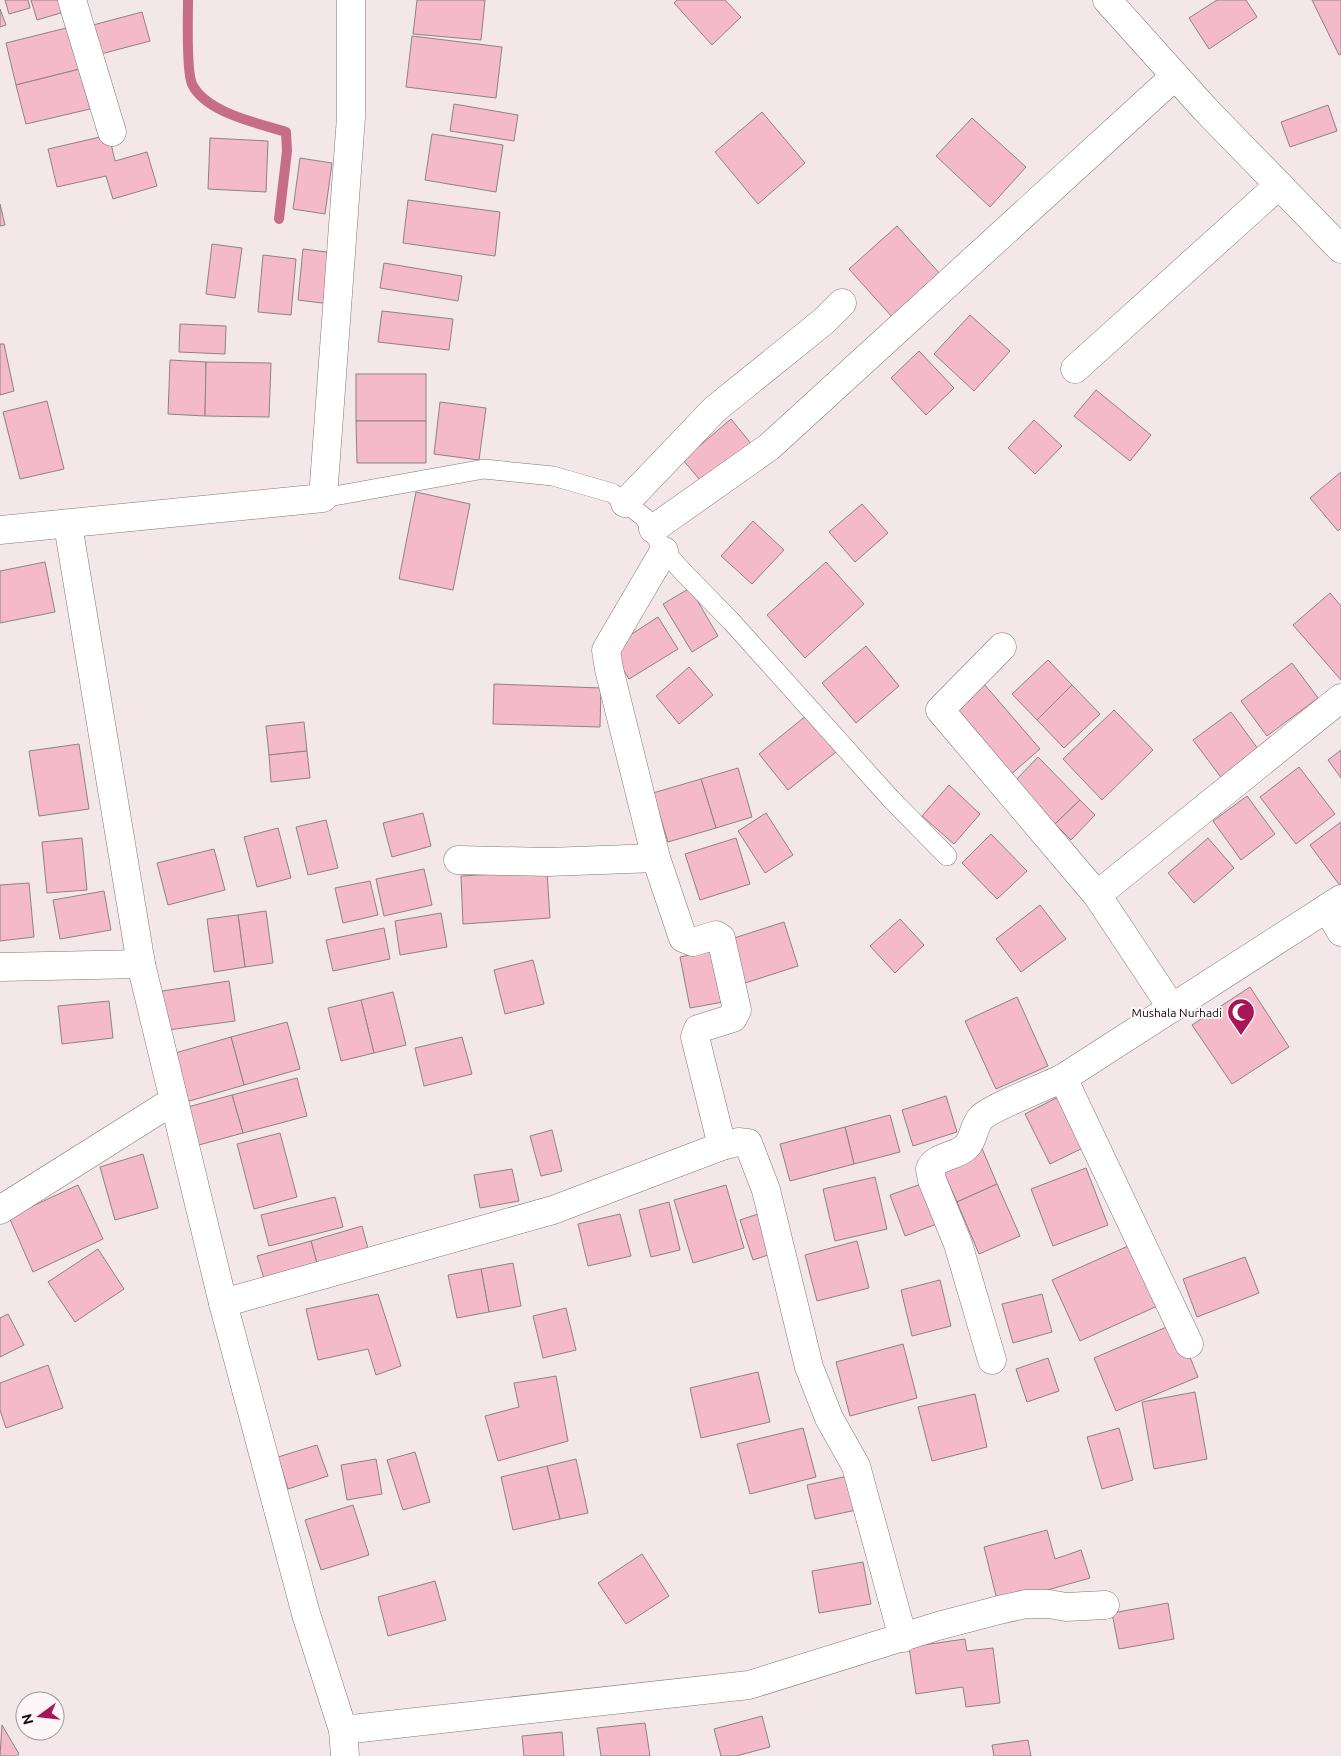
<svg xmlns="http://www.w3.org/2000/svg" width="1341" height="1756" font-family="Ubuntu,sans-serif">
	<rect width="100%" height="100%" fill="#f4e7ea"/>
	<g fill="none" stroke-linecap="round" stroke-linejoin="round">
		<path stroke="#c66d87" stroke-width="10" d="M188 0C188 18 186 70 192 84 206 113 258 123 286 132L287 151 279 219"/>
	</g>
	<g fill="#f4bac9" stroke="#8e8285">
		<polygon points="5,0 28,0 30,8 9,14"/>
		<polygon points="31,0 60,0 64,12 37,20"/>
		<polygon points="417,0 485,0 481,40 413,34"/>
		<polygon points="677,0 725,0 741,17 712,45 674,3"/>
		<polygon points="1217,0 1246,0 1257,17 1209,49 1189,18"/>
		<polygon points="1312,0 1341,0 1341,54 1339,55"/>
		<polygon points="0,9 6,25 0,27"/>
		<polygon points="142,12 150,41 101,54 93,25"/>
		<polygon points="70,27 80,69 16,85 6,43"/>
		<polygon points="412,36 502,47 496,98 406,87"/>
		<polygon points="80,69 90,109 26,124 16,85"/>
		<polygon points="454,104 518,115 514,141 450,131"/>
		<polygon points="1328,105 1337,131 1290,147 1281,122"/>
		<polygon points="762,112 805,163 758,204 715,152"/>
		<polygon points="972,118 1026,167 990,207 936,156"/>
		<polygon points="432,134 503,145 496,192 425,180"/>
		<polygon points="109,135 115,161 147,152 157,186 113,199 106,176 57,187 48,149"/>
		<polygon points="210,138 268,141 266,192 208,189"/>
		<polygon points="300,158 332,163 325,214 293,209"/>
		<polygon points="408,200 500,212 495,256 403,243"/>
		<polygon points="0,204 5,225 0,226"/>
		<polygon points="897,226 941,275 893,318 849,269"/>
		<polygon points="212,244 242,248 235,298 206,294"/>
		<polygon points="303,249 335,253 330,304 298,300"/>
		<polygon points="263,255 296,259 291,315 258,312"/>
		<polygon points="384,263 462,276 458,301 380,288"/>
		<polygon points="382,311 453,319 449,350 378,342"/>
		<polygon points="970,315 1010,351 974,391 934,354"/>
		<polygon points="180,324 226,326 225,354 179,352"/>
		<polygon points="0,344 4,344 14,391 0,395"/>
		<polygon points="919,351 954,388 926,415 891,378"/>
		<polygon points="170,360 206,362 205,416 168,414"/>
		<polygon points="206,362 271,363 269,417 205,416"/>
		<rect x="356" y="374" width="70" height="47"/>
		<polygon points="1096,390 1151,435 1130,461 1074,416"/>
		<polygon points="47,401 64,469 20,479 3,412"/>
		<polygon points="440,402 486,408 479,460 434,454"/>
		<polygon points="731,419 753,446 706,487 683,460"/>
		<polygon points="1034,420 1062,446 1035,474 1008,448"/>
		<polygon points="356,421 426,421 426,463 357,463"/>
		<polygon points="1341,472 1341,528 1338,531 1310,498"/>
		<polygon points="416,492 470,504 453,590 399,579"/>
		<polygon points="862,504 888,533 855,562 829,532"/>
		<polygon points="753,521 784,550 752,584 721,556"/>
		<polygon points="45,562 55,612 0,623 0,571"/>
		<polygon points="826,562 864,604 805,658 767,615"/>
		<polygon points="690,588 718,636 692,652 663,604"/>
		<polygon points="1330,593 1341,606 1341,680 1293,625"/>
		<polygon points="658,617 678,649 629,679 610,648"/>
		<polygon points="866,646 899,686 856,723 822,683"/>
		<polygon points="1048,660 1072,685 1037,720 1012,694"/>
		<polygon points="1292,663 1318,698 1267,736 1241,701"/>
		<polygon points="689,667 713,695 679,724 656,696"/>
		<polygon points="494,684 601,688 600,727 493,724"/>
		<polygon points="984,684 1040,749 1009,776 953,712"/>
		<polygon points="1072,685 1100,714 1064,748 1037,720"/>
		<polygon points="1114,710 1153,750 1102,800 1063,759"/>
		<polygon points="1231,712 1261,753 1223,780 1193,740"/>
		<polygon points="807,715 836,752 788,790 759,754"/>
		<polygon points="304,722 307,751 269,755 266,726"/>
		<polygon points="79,744 89,809 39,816 29,751"/>
		<polygon points="1341,750 1341,778 1328,760"/>
		<polygon points="307,751 310,778 271,782 269,755"/>
		<polygon points="1038,757 1080,800 1055,824 1014,782"/>
		<polygon points="1299,767 1335,814 1296,844 1260,797"/>
		<polygon points="738,768 752,817 716,828 701,779"/>
		<polygon points="701,779 716,828 668,842 653,793"/>
		<polygon points="949,785 980,814 954,844 922,816"/>
		<polygon points="1247,796 1275,834 1241,860 1213,821"/>
		<polygon points="1080,800 1095,815 1071,840 1055,824"/>
		<polygon points="423,813 431,846 392,857 383,823"/>
		<polygon points="766,813 793,855 765,873 738,831"/>
		<polygon points="326,820 338,868 308,875 296,827"/>
		<polygon points="1341,822 1341,887 1310,845"/>
		<polygon points="278,828 291,878 257,887 244,837"/>
		<polygon points="991,834 1027,871 997,899 962,863"/>
		<polygon points="82,838 87,890 47,893 42,842"/>
		<polygon points="736,838 750,884 700,900 685,854"/>
		<polygon points="1208,838 1234,868 1194,903 1168,873"/>
		<polygon points="214,849 225,890 168,905 157,863"/>
		<polygon points="424,869 432,905 384,916 376,879"/>
		<polygon points="547,871 550,918 463,924 461,876"/>
		<polygon points="370,881 378,915 343,923 335,888"/>
		<polygon points="29,883 34,937 0,941 0,885"/>
		<polygon points="104,891 111,930 60,939 53,900"/>
		<polygon points="1040,905 1066,939 1021,972 996,939"/>
		<polygon points="266,911 273,963 245,967 238,915"/>
		<polygon points="441,913 447,947 400,955 395,921"/>
		<polygon points="238,915 245,967 214,972 207,919"/>
		<polygon points="900,919 924,945 895,973 870,946"/>
		<polygon points="784,922 798,966 742,984 728,940"/>
		<polygon points="384,928 390,959 333,971 326,940"/>
		<polygon points="719,949 729,1001 690,1008 680,957"/>
		<polygon points="533,960 544,1004 505,1014 494,970"/>
		<polygon points="229,981 235,1021 168,1030 162,991"/>
		<polygon points="1250,987 1289,1047 1232,1084 1192,1025"/>
		<polygon points="393,992 406,1045 374,1053 361,1000"/>
		<polygon points="1017,997 1048,1066 996,1089 965,1021"/>
		<polygon points="361,1000 374,1053 341,1061 328,1008"/>
		<polygon points="109,1001 113,1038 62,1044 58,1006"/>
		<polygon points="287,1022 300,1069 244,1085 231,1037"/>
		<polygon points="231,1037 244,1085 186,1102 172,1054"/>
		<polygon points="462,1037 472,1074 424,1086 415,1048"/>
		<polygon points="297,1078 307,1116 243,1133 232,1095"/>
		<polygon points="1064,1094 1089,1145 1050,1164 1025,1114"/>
		<polygon points="232,1095 243,1133 195,1146 184,1108"/>
		<polygon points="946,1096 957,1132 913,1146 902,1110"/>
		<polygon points="890,1115 900,1152 854,1164 845,1127"/>
		<polygon points="845,1127 854,1164 790,1181 780,1144"/>
		<polygon points="552,1130 562,1171 541,1176 530,1136"/>
		<polygon points="280,1133 297,1197 254,1209 237,1144"/>
		<polygon points="981,1146 997,1184 957,1202 940,1164"/>
		<polygon points="143,1154 158,1208 115,1220 100,1167"/>
		<polygon points="1086,1168 1108,1225 1053,1246 1031,1189"/>
		<polygon points="512,1169 519,1201 480,1208 474,1175"/>
		<polygon points="875,1177 887,1229 835,1241 823,1189"/>
		<polygon points="927,1182 942,1222 905,1236 890,1195"/>
		<polygon points="997,1184 1020,1236 979,1254 957,1202"/>
		<polygon points="78,1185 103,1239 33,1272 9,1217"/>
		<polygon points="726,1185 744,1248 693,1263 674,1200"/>
		<polygon points="335,1197 343,1227 269,1246 261,1215"/>
		<polygon points="669,1202 680,1250 651,1257 639,1210"/>
		<polygon points="764,1212 777,1252 753,1260 740,1220"/>
		<polygon points="620,1214 631,1256 588,1266 578,1224"/>
		<polygon points="362,1226 370,1256 319,1271 311,1241"/>
		<polygon points="311,1241 319,1271 266,1285 257,1256"/>
		<polygon points="857,1241 869,1288 817,1301 805,1255"/>
		<polygon points="1137,1242 1164,1303 1080,1341 1052,1280"/>
		<polygon points="98,1249 124,1289 75,1322 48,1282"/>
		<polygon points="1245,1257 1259,1293 1197,1317 1183,1279"/>
		<polygon points="513,1263 521,1306 489,1312 481,1269"/>
		<polygon points="481,1269 489,1312 457,1318 448,1275"/>
		<polygon points="940,1280 951,1326 912,1336 901,1290"/>
		<polygon points="378,1294 401,1366 376,1375 368,1349 318,1360 306,1309"/>
		<polygon points="1042,1294 1052,1332 1013,1343 1002,1304"/>
		<polygon points="566,1308 576,1350 543,1358 533,1316"/>
		<polygon points="8,1314 24,1345 0,1357 0,1318"/>
		<polygon points="1176,1323 1198,1377 1116,1411 1094,1358"/>
		<polygon points="903,1344 917,1398 850,1416 836,1362"/>
		<polygon points="1048,1358 1059,1391 1027,1402 1016,1369"/>
		<polygon points="48,1365 63,1408 6,1428 0,1410 0,1383"/>
		<polygon points="758,1372 770,1422 701,1438 690,1388"/>
		<polygon points="556,1376 568,1441 498,1461 485,1416 519,1407 514,1383"/>
		<polygon points="1195,1392 1207,1459 1154,1469 1142,1402"/>
		<polygon points="975,1394 987,1447 932,1461 918,1407"/>
		<polygon points="803,1428 816,1477 750,1494 737,1444"/>
		<polygon points="1119,1428 1133,1480 1102,1489 1087,1437"/>
		<polygon points="317,1445 328,1476 288,1489 278,1457"/>
		<polygon points="415,1452 430,1502 403,1510 387,1460"/>
		<polygon points="376,1459 382,1494 347,1500 341,1465"/>
		<polygon points="576,1459 588,1513 560,1519 547,1466"/>
		<polygon points="547,1466 560,1519 513,1530 501,1477"/>
		<polygon points="848,1476 856,1510 815,1519 807,1485"/>
		<polygon points="353,1505 369,1555 321,1570 305,1520"/>
		<polygon points="1047,1530 1055,1559 1081,1550 1090,1578 998,1604 984,1547"/>
		<polygon points="642,1554 669,1596 626,1624 598,1583"/>
		<polygon points="863,1562 871,1604 819,1613 812,1571"/>
		<polygon points="435,1581 446,1620 388,1636 378,1597"/>
		<polygon points="1168,1603 1174,1639 1119,1649 1112,1613"/>
		<polygon points="965,1639 967,1651 993,1648 1000,1703 966,1707 963,1687 916,1694 909,1647"/>
		<polygon points="762,1716 770,1747 736,1756 721,1756 714,1729"/>
		<polygon points="645,1723 650,1756 601,1756 597,1728"/>
		<polygon points="2,1725 19,1754 17,1756 0,1756"/>
		<polygon points="562,1732 564,1756 524,1756 522,1736"/>
		<polygon points="1028,1740 1031,1756 994,1756 992,1745"/>
	</g>
	<g fill="none" stroke-linecap="round" stroke-linejoin="round">
		<g stroke="#83777a" stroke-width="20">
			<polyline id="service" points="323,498 484,469 553,476 612,493 644,517 664,551 685,574 731,621 891,799 947,856"/>
		</g>
		<g stroke="#83777a" stroke-width="29">
			<g id="minor">
				<polyline points="72,0 112,132"/>
				<polyline points="1107,0 1205,109 1341,249"/>
				<polyline points="1075,369 1279,185"/>
				<polyline points="625,503 715,409 824,321 842,303"/>
				<polyline points="68,525 141,964 223,1303 306,1614 343,1730 345,1756"/>
				<polyline points="653,529 769,447 1175,76"/>
				<polyline points="0,530 323,498 351,117 351,0"/>
				<polyline points="664,551 606,650 609,669 656,858 683,938 693,942 716,935 721,938 737,1010 733,1018 698,1029 695,1037 722,1146"/>
				<polyline points="1002,647 940,710 1097,895 1172,1008"/>
				<polyline points="458,860 548,862 656,858"/>
				<polyline points="1097,895 1341,698"/>
				<polyline points="1327,908 1341,932"/>
				<polyline points="0,967 141,964"/>
				<polyline points="0,1210 173,1101"/>
				<polyline points="223,1303 553,1210 722,1146 738,1142 748,1143 766,1190 809,1367 829,1418 856,1466 903,1638"/>
				<polyline points="1189,1344 1063,1078 1341,899"/>
				<path d="M992 1360 958 1244 932 1180 930 1169C934 1157 956 1156 965 1148 974 1141 973 1126 981 1118 990 1108 1047 1086 1063 1078"/>
				<polyline points="343,1730 749,1685 938,1626 999,1610 1026,1604 1049,1604 1066,1607 1105,1605"/>
			</g>
		</g>
		<use href="#service" stroke="#fff" stroke-width="19"/>
		<use href="#minor" stroke="#fff" stroke-width="28"/>
	</g>
	<defs>
		<g id="mosque-pin" transform="scale(1.4375)"><path d="M0 17L-7.5 6A9.5 9.5 0 1 1 7.5 6Z" fill="#a71756" stroke="#fef6f8"/><path d="M3.5-4.9A6 6 0 1 0 3.5 4.9A5 5 0 1 1 3.5-4.9Z" fill="#fff"/></g>
	</defs>
	<g fill-rule="evenodd">
		<use href="#mosque-pin" x="1241" y="1012"/>
	</g>
	<g text-anchor="middle" dominant-baseline="central" stroke-width="4" stroke-linejoin="round" paint-order="stroke">
		<g font-size="12" fill="#110d0e" stroke="#fef6f8" text-anchor="end">
			<text x="1222" y="1012">Mushala Nurhadi</text>
		</g>
	</g>
	<g transform="translate(40 1716) rotate(255)"><circle r="24" fill="#fef6f8" stroke="#9f999a"/>
	<path d="M0-4L9 19L0 12L-9 19Z" fill="#a71756"/>
	<text y="-8" font-size="14" font-weight="bold" text-anchor="middle" fill="#110d0e">N</text>
	</g>
</svg>
